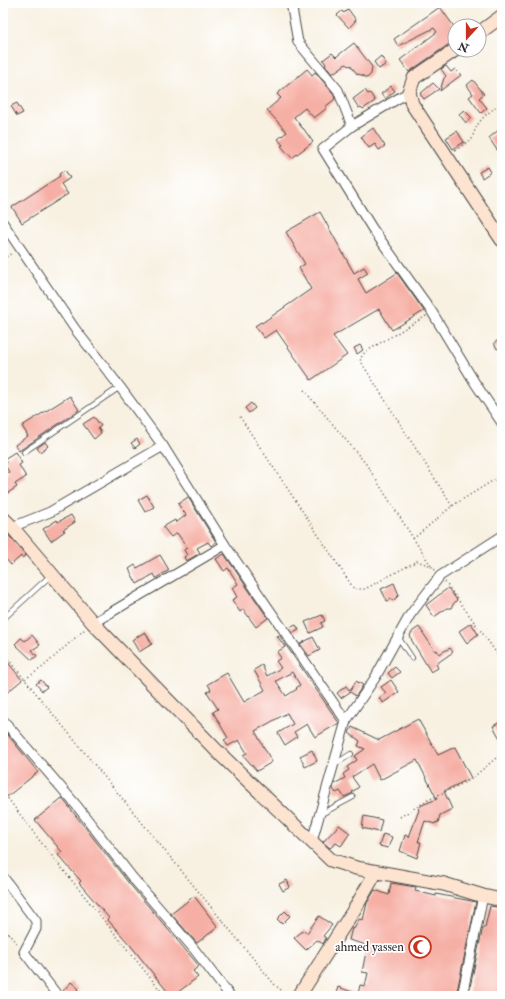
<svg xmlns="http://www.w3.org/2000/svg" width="505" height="999" font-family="'IM FELL Double Pica',serif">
	<rect width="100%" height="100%" fill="#fff"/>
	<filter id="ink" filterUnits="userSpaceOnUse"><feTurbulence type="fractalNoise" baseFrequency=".025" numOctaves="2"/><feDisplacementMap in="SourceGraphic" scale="8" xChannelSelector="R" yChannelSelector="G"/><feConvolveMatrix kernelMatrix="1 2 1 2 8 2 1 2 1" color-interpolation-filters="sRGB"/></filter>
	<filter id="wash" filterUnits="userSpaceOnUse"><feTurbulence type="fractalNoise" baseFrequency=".012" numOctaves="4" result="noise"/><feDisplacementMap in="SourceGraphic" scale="16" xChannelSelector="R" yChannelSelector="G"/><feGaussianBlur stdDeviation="0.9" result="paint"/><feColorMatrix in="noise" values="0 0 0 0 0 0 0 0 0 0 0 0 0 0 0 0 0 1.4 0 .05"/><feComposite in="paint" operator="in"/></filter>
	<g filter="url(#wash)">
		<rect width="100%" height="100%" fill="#f8f1e2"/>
		<g id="blocks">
			<g fill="#f6afa4" fill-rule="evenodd">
				<polygon points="440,7 455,28 455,40 409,72 400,60 437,32 434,28 398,46 394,39"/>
				<polygon points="348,9 356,20 349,28 337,15 342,11 344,13"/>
				<polygon points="354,43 372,67 371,74 367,78 359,74 358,75 350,65 348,66 346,64 332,74 325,65 326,64 323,60 332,53 336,57"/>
				<polygon points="381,56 386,64 379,69 374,62"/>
				<polygon points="446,66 451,72 455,69 461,75 440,91 444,78 446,76 441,69"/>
				<polygon points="307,69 312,75 315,72 333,93 335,99 325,107 327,108 314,118 305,108 294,117 302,128 303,128 313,142 292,158 281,146 283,145 278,139 287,132 267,110 281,98 277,94"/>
				<polygon points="473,80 484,94 479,98 487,108 481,113 469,97 473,94 467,85"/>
				<polygon points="433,83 439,89 424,99 420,94"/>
				<polygon points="391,86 395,91 385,99 381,94"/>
				<polygon points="365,90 368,94 370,93 375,101 363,109 361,107 359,108 353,99"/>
				<polygon points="17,103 23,113 17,116 11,106"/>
				<polygon points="464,110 472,118 466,123 459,114"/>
				<polygon points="502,127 502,147 497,150 489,138"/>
				<polygon points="373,128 385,146 379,150 375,144 369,148 361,137"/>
				<polygon points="457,131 464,142 453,149 446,138"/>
				<polygon points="488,167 491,172 482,178 479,172"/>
				<polygon points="65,170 70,178 61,184 68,194 22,223 12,207 60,176 59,174"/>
				<polygon points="320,212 354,273 364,267 368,273 358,279 366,293 397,273 424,311 392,330 379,309 333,336 347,355 311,380 276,330 264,338 255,326 261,322 262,323 311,289 299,268 305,264 286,232"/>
				<polygon points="502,338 502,346 497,349 494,343"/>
				<polygon points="360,345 363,350 357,354 354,348"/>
				<polygon points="70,396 79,410 19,451 15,445 28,436 22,426"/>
				<polygon points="251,403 255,408 249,413 245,408"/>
				<polygon points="94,417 101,426 98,428 101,433 94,439 83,424"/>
				<polygon points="137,439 140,444 135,448 131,443"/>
				<polygon points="45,442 48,446 40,452 37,448"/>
				<polygon points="15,452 22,463 19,465 26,477 15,484 17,487 3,496 3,476 9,472 4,464 7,463 4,459"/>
				<polygon points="147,495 154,507 145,512 138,500"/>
				<polygon points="188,497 216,542 211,546 208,542 197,548 200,553 186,561 184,557 187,555 184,550 187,547 177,533 171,537 163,527 175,520 176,523 186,515 178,504"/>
				<polygon points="71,515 75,522 63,530 65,531 51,541 43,529 57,520 58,522"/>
				<polygon points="3,529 26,555 22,558 21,556 11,565 3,556"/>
				<polygon points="224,554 268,618 256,627 243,609 240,612 232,600 237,597 232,588 238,584 228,568 224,571 216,559"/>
				<polygon points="160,555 169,570 156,578 154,574 137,584 129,569 135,565 137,568"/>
				<polygon points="394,583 399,595 393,601 390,599 387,601 381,589"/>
				<polygon points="448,588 457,600 454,603 451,608 447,608 434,617 426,605"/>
				<polygon points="322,615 325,621 321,623 323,627 310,633 305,622"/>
				<polygon points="471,623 478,634 467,643 459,631"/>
				<polygon points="296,625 299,630 293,633 289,628"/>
				<polygon points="419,627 435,651 437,650 439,654 450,648 453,652 436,664 438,668 431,672 412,641 410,635 413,631"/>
				<polygon points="145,632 152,644 139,652 132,640"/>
				<polygon points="32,635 40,645 32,650 37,656 32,660 15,644 21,638 25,641"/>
				<path d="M279 635 339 723 315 737 307 724 294 732 297 737 285 745 278 733 293 724 287 713 255 731 272 762 257 771 243 755 247 753 239 740 228 746 224 740 228 738 213 712 218 709 207 692 211 690 208 684 227 673 244 702 265 690 254 670 262 665 267 676 281 668 276 661 281 658 277 652 285 647 277 636ZM292 672 300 685 296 688 297 689 286 696 276 681Z"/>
				<polygon points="313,637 320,650 309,656 300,644"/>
				<polygon points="3,656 22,680 3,696"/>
				<polygon points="395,667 400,672 392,678 388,673"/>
				<polygon points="41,680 47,687 42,691 36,684"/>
				<polygon points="391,680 399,692 383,703 379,698 386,693 381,687"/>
				<polygon points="356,681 363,685 356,696 350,692 341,698 337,693 346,686 350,691"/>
				<polygon points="418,719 438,755 455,747 471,778 444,791 452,809 440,815 438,823 436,822 435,824 425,821 418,842 421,842 417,858 400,851 405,835 409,837 419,810 418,809 422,805 437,799 417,760 380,780 372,764 352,777 359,787 352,792 353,793 344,797 340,791 336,793 333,789 334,784 345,778 343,774 349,770 347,767 357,760 355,756 365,749 358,746 360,741 349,733 352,727 379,740"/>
				<polygon points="502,721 502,742 493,726"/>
				<polygon points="3,729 38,772 3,800"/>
				<polygon points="312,750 317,761 305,767 300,756"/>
				<polygon points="62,798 127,881 199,966 193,971 198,977 173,996 171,996 131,946 107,919 109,918 79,883 81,881 58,855 62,852 35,820"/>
				<polygon points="364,816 382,820 379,832 362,828"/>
				<polygon points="339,825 350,833 341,846 336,843 330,848 323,842"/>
				<polygon points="383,834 392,837 388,848 379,846"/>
				<polygon points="287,880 290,887 283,891 279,884"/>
				<polygon points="391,883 416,887 415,891 436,896 436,894 476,902 456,996 335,996 338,987 358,994 360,985 365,986 368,973 362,972 367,947 363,944 349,940 352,928 354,929 359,919 363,920 367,903 375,890 389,895"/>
				<polygon points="194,896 218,927 197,943 171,914"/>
				<polygon points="490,906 502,908 502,996 468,996 483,927 485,927"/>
				<polygon points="285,911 290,916 282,924 277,919"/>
				<polygon points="319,916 332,925 323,936 326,938 323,944 317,940 306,950 294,938 304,930 307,933"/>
				<polygon points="71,982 79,989 76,992 81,996 64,996 62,992"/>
			</g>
		</g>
	</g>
	<g filter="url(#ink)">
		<use href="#blocks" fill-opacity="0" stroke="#4a4946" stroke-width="1"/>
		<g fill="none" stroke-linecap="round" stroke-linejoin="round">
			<g stroke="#4a4946" stroke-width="6">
				<g id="lane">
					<polyline points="24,452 120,387"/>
					<polyline points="3,619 50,576"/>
					<polyline points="398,637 412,658"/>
					<polyline points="334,765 351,754"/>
					<polyline points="321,814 353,797"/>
				</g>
			</g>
			<g stroke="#4a4946" stroke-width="11">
				<g id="street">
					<polyline points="291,3 298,42 338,90 352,126 323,149 372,228 432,312 475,383 502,423"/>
					<polyline points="352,126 409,92"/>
					<polyline points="3,223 75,329 120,387 163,446 225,545 346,721"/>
					<polyline points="12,527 50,512 163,446"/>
					<polyline points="93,623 225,545"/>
					<polyline points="3,720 77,806 132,877 194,949 230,996"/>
					<polyline points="312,841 346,721 375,678 410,615 440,576 502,536"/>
					<polyline points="3,877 36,921 36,929 24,952 58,996"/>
					<polyline points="462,996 483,896"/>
				</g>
			</g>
			<g stroke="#4a4946" stroke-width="15">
				<g id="secondary">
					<polyline points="479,33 502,16"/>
					<polyline points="455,50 414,78 409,92 412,104 502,240"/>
					<polyline points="3,518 12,527 93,623 219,753 331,860 356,868 444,884 483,896 502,900"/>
					<polyline points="299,996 357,905 376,872"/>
				</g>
			</g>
			<g stroke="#4a4946" stroke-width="1.5" stroke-dasharray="1 3" stroke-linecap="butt">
				<path d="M455 150 472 139C477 120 486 114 502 103"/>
				<polyline points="3,259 12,253"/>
				<polyline points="426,316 365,352 360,359 363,365 452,506"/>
				<polyline points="304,390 366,464 431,566"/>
				<polyline points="240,417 354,589 365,589 417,561 431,566 435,570"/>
				<polyline points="413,539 452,506 502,475"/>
				<polyline points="445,582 491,645 502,662"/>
				<polyline points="3,653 275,985 288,996"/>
				<polyline points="25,679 43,667 85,629"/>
				<polyline points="3,792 40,841 165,996"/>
				<polyline points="400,817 428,800 470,780 502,753"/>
				<polyline points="3,927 18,945"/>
			</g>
			<use href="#lane" stroke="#fff" stroke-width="4.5"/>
			<use href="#street" stroke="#fff" stroke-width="9"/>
			<use href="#secondary" stroke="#fde4d1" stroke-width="13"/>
		</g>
	</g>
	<defs>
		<g id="mosque-ring" transform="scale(1.15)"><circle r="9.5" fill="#fff" stroke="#c8321e" stroke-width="1.5"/><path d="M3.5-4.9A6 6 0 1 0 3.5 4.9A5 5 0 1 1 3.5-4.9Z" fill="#c8321e"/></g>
	</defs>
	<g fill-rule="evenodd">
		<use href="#mosque-ring" x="420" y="947"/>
	</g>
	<g text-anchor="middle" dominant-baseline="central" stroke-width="3.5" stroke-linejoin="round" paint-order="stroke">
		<g font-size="13" fill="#2b2b2b" stroke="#fff" text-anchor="end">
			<text x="404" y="947">ahmed yassen</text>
		</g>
	</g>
	<rect width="505" height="999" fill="none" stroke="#fff" stroke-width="16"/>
	<g transform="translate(467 38) rotate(201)"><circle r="19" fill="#ffffff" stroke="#aaaaaa"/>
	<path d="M0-3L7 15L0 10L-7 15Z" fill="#c8321e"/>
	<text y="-6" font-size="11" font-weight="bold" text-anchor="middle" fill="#2b2b2b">N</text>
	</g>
</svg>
